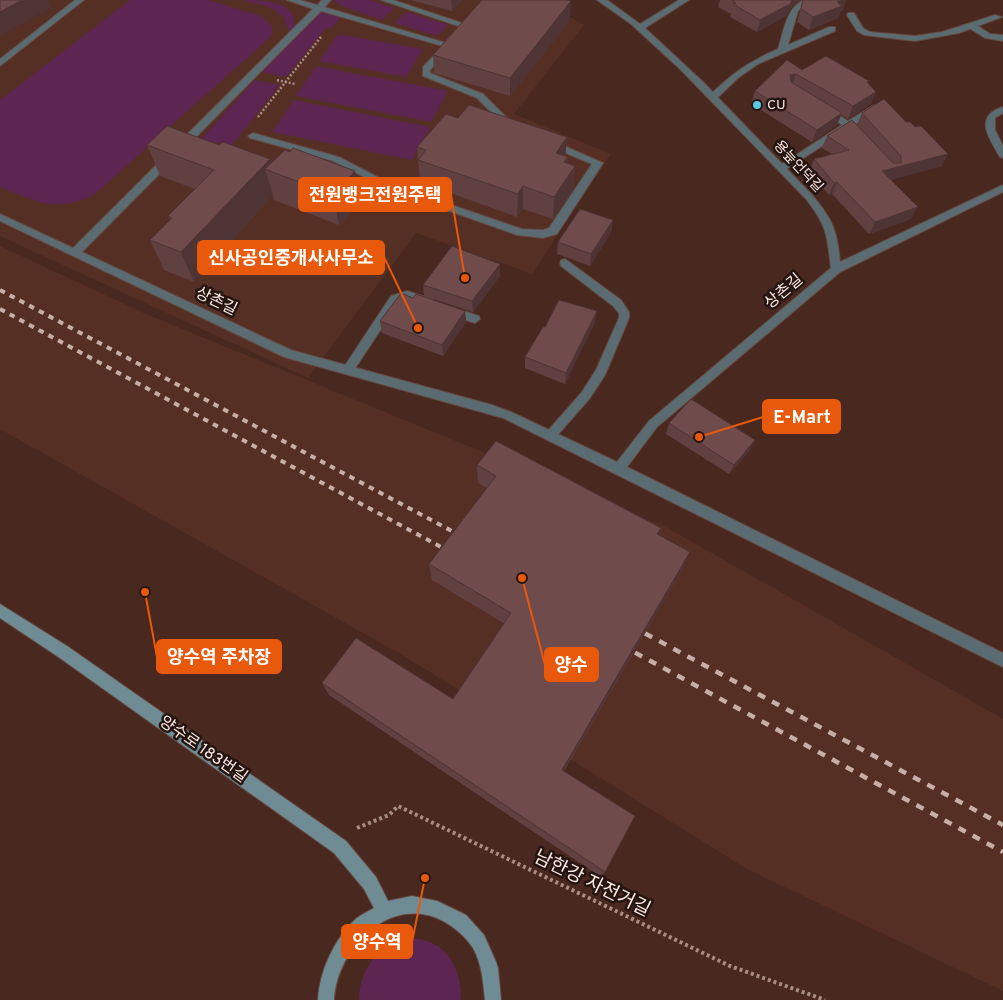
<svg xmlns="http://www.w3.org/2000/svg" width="1003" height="1000" font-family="Overpass,'Noto Sans KR',sans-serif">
	<rect width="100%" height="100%" fill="#48281f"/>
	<g fill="#552f24">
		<polygon points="0,0 541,0 584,25 514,114 611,154 532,274 416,233 308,378 0,236"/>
		<polygon points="0,246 146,314 668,528 1003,719 1003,991 747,869 404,656 0,429"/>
	</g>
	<g fill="#5d2551">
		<path d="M130 0H208L261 16 272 27V34L267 40 94 195C54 213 38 202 0 187V100Z"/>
		<path d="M242 0C259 0 285 0 294 16V27L289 33C286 7 264 6 242 0Z"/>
		<polygon points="333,0 370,0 394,8 382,20 342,6"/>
		<polygon points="320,12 341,17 331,28 326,28 286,77 262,72"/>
		<polygon points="406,12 448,25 437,36 395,23"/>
		<polygon points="338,34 423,49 406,77 319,61"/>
		<polygon points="316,66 448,91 431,122 296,96"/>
		<polygon points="255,80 280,85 231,146 201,139"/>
		<polygon points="294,100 430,127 412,160 272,132"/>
		<path d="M418 939C423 940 429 941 434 944 454 954 462 979 461 1000H359C358 976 377 944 402 940 407 939 413 939 418 939Z"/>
	</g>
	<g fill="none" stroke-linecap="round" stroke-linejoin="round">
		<g stroke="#65473e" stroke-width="2">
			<g id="lane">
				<polygon points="322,0 331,0 322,10 316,10 315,8"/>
				<polygon points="381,0 393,0 471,26 464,28"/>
				<path d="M804 0H815L802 7 798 11 788 45 829 27H835V31L758 64 738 78 716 99H710V95C733 73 748 62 778 49 784 31 786 8 804 0Z"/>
				<polygon points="848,13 854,13 863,28 870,32 915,36 942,32 995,15 1002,17 959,33 915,41 864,35 857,31 847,15"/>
				<polygon points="445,46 449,49 430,70 430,73 483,94 514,125 514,129 508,129 477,98 423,76 423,67 442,47"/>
				<polygon points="874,105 879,108 877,110 854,125 862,135 860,137 854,137 847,130 785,170 779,170 779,166 842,125 823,113 823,109 829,109 848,121"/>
				<polygon points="253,133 339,157 393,185 522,229 543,230 549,228 592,164 549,146 549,142 555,142 603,163 557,234 543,238 517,235 387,189 333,161 250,138 248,136"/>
				<polygon points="565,259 621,300 629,312 629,318 605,375 590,398 554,439 546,439 544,436 546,433 582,392 596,370 619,318 619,313 613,306 561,266 560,263 561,260"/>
				<polygon points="407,291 432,299 433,302 428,306 407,299 399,302 352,373 344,373 342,370 344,367 391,296"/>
				<polygon points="451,307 479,316 480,319 475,323 447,314 446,311"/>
			</g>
		</g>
		<g stroke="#65473e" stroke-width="2">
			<g id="street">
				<polygon points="75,0 84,0 0,66 0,59"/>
				<path d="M287 0H300L453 45 446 47 321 11 82 252 291 350 492 405 511 412 617 462 649 421 831 268C827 234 827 226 806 199L681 70 631 24 597 0H607L640 24 679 0H689L645 28 703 82 812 195C833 220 837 230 840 262L1003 185V192L840 272 657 427 627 467 1003 653V667L503 418 284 357 0 221V214L73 248 313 9Z"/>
				<polygon points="969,24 975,24 990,34 1003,35 1003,41 985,38 969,28"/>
				<path d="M1003 107V113L995 118V130L1003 146V158L1000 157C989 138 973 116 1003 107Z"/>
			</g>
		</g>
		<g stroke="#65473e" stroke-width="2">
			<path id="secondary" d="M0 604 67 646 346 841 376 877 388 901 412 896 437 901 466 915 484 935 496 962 498 968 501 1000H485C483 982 482 964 473 948 466 937 455 928 445 922 392 892 337 947 334 1000H318C319 972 335 937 357 918 362 914 369 911 374 908L364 889 334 853 57 656 0 618Z"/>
		</g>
		<g stroke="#a88d86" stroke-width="2.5" stroke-dasharray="2 2" stroke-linecap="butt">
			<polyline points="277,80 295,84"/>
			<polyline points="258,117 321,37"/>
		</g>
		<polyline stroke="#a88d86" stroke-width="4" stroke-dasharray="3 3" stroke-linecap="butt" points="357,828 389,815 398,806 730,966 825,1000"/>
		<use href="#lane" fill="#5a6c71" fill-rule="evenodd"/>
		<use href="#street" fill="#5a6c71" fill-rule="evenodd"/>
		<use href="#secondary" fill="#6f8c94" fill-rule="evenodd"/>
		<g stroke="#c7aea7" stroke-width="4" stroke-dasharray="5.5 5.5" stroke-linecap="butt">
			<polyline points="0,290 465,538"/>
			<polyline points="0,309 454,554"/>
		</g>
		<g stroke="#c7aea7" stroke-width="4.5" stroke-dasharray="8 8" stroke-linecap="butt">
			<polyline points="631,626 1003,825"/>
			<polyline points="621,645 1003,852"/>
		</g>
	</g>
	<g fill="#604041">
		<polygon points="411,0 462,0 452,11"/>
		<polygon points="720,0 801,0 792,7 786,16 757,32 730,17 731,14 718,7"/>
		<polygon points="803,0 846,0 842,11 840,12 838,18 809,30 797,22"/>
		<polygon points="570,20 510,96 434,73 433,55"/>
		<polygon points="802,70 868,83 871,104 848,119 841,115 837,125 812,142 751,104 755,91"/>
		<polygon points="862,113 942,166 890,180 911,219 869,234 832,194 829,195 809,172 814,159 832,154 822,148 827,136 857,125"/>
		<polygon points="567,137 565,156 568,157 568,163 575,166 573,189 553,219 523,209 517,217 420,182 417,147"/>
		<polygon points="147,145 219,145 271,163 355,171 361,201 339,225 274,200 273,195 194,282 164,270 150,240 170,220 168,216 195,189 160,176"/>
		<polygon points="613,220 611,232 590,266 557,254 558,242"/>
		<polygon points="500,264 500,276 473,312 424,296 423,285"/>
		<polygon points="413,298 465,311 466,322 443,356 382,333 380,321"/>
		<polygon points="595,322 565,384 525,368 525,357 545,327"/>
		<polygon points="669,423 750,450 729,474 666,434"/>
		<polygon points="477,465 659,535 683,568 564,771 605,872 601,877 329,695 322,683 453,699 505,624 432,580 429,564 487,488 478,483"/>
	</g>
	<g fill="#4e3435">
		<polygon points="22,0 48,0 51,8 0,35 0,12"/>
		<polygon points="451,0 462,0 452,11"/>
		<polygon points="792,0 801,0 792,7 786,16 757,32 760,20"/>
		<polygon points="842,0 846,0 842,11 840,12 838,18 809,30 813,17 837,2"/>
		<polygon points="571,1 570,20 510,96 510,78"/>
		<polygon points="796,74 792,86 790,75"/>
		<polygon points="876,92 871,104 848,119 853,106"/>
		<polygon points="842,113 837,125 812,142 817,130"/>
		<polygon points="567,137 565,160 556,153"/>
		<polygon points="948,154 942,166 876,184 882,171"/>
		<polygon points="568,157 566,179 575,166 573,189 553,219 554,197 564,162"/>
		<polygon points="270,159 274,173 265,169 273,195 194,282 181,252"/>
		<polygon points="355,171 361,201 339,225 333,195"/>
		<polygon points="837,182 832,194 829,195 834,183"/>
		<polygon points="523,186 523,209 517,217 518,194"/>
		<polygon points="918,207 911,219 869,234 875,222"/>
		<polygon points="613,220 611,232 590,266 591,254"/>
		<polygon points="500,264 500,276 473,312 472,301"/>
		<polygon points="465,311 466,322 443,356 442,345"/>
		<polygon points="597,311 595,322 565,384 566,373"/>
		<polygon points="755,440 750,450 729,474 734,465"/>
		<polygon points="690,552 683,568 559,778 562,770"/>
	</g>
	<g fill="#704b4c" stroke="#4e3435">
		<polygon points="0,0 22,0 0,12"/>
		<polygon points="482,0 566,0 571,1 510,78 433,55"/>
		<polygon points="732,0 792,0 790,4 760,20 733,4 736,3"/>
		<polygon points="803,0 842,0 837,2 842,6 813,17 801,9"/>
		<polygon points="826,56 869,81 867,82 876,92 853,106 796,74 790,75 791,82 842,113 817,130 755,91 787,60 802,70"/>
		<polygon points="884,99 906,122 910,122 915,127 921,126 948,154 882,171 918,207 875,222 837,182 834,183 814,159 849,150 827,136 852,120 893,163 901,163 901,156 862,113"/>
		<polygon points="469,105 567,137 556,153 568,157 564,162 575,166 554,197 523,186 518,194 418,160 426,150 417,147 446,114 458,118"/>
		<polygon points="167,126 219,145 223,142 270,159 181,252 150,240 172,218 168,216 214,170 147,145"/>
		<polygon points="293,148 355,171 333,195 265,169 285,150 290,152"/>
		<polygon points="580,209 613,220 591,254 558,242"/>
		<polygon points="452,246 500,264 472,301 423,285"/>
		<polygon points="401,293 413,298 416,294 465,311 442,345 380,321"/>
		<polygon points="559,300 597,311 566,373 525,357 543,327 545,327"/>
		<polygon points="691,399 755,440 734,465 669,423"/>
		<polygon points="496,441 661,528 657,534 690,552 562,770 635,816 605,872 322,683 356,638 453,699 511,613 429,564 496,476 477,465"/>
	</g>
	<circle fill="#58c9e4" stroke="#241511" stroke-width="2" cx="757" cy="105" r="5"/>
	<g text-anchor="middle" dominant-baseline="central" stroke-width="5" stroke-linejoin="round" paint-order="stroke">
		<g font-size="14" fill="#fee8e2" stroke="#241511" text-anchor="start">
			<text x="767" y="105">CU</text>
		</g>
		<g font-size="14" fill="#fee8e2" stroke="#241511">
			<text transform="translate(798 167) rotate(47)">용늪언덕길</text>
		</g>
		<g font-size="16" fill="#fee8e2" stroke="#241511">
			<text transform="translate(784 292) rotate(-40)">상촌길</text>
			<text transform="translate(216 302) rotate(26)">상촌길</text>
			<text transform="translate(203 750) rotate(35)">양수로 183번길</text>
		</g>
		<g font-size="19" fill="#fee8e2" stroke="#241511">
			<text transform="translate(592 884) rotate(26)">남한강 자전거길</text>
		</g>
	</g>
	<path fill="none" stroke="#e8590c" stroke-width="2" d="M465 278L451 195M418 328L384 257M699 437L763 417M145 592L157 657M522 578L545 665M425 878L412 942"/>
	<g fill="#e8590c" stroke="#241511" stroke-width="2">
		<circle cx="465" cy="278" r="5"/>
		<circle cx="418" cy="328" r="5"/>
		<circle cx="699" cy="437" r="5"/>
		<circle cx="145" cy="592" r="5"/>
		<circle cx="522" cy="578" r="5"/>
		<circle cx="425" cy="878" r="5"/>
	</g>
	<g fill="#e8590c" stroke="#e8590c" stroke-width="2">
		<rect x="299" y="178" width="152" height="33" rx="5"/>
		<rect x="198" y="241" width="186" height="33" rx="5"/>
		<rect x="763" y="400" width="77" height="33" rx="5"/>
		<rect x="157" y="640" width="124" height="33" rx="5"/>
		<rect x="545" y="648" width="53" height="33" rx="5"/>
		<rect x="342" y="925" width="70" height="33" rx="5"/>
	</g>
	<g font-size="18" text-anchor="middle" font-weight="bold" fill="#fff">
		<text x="375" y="201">전원뱅크전원주택</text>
		<text x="291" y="264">신사공인중개사사무소</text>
		<text x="802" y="423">E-Mart</text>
		<text x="219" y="663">양수역 주차장</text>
		<text x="571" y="671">양수</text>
		<text x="377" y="948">양수역</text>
	</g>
</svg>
